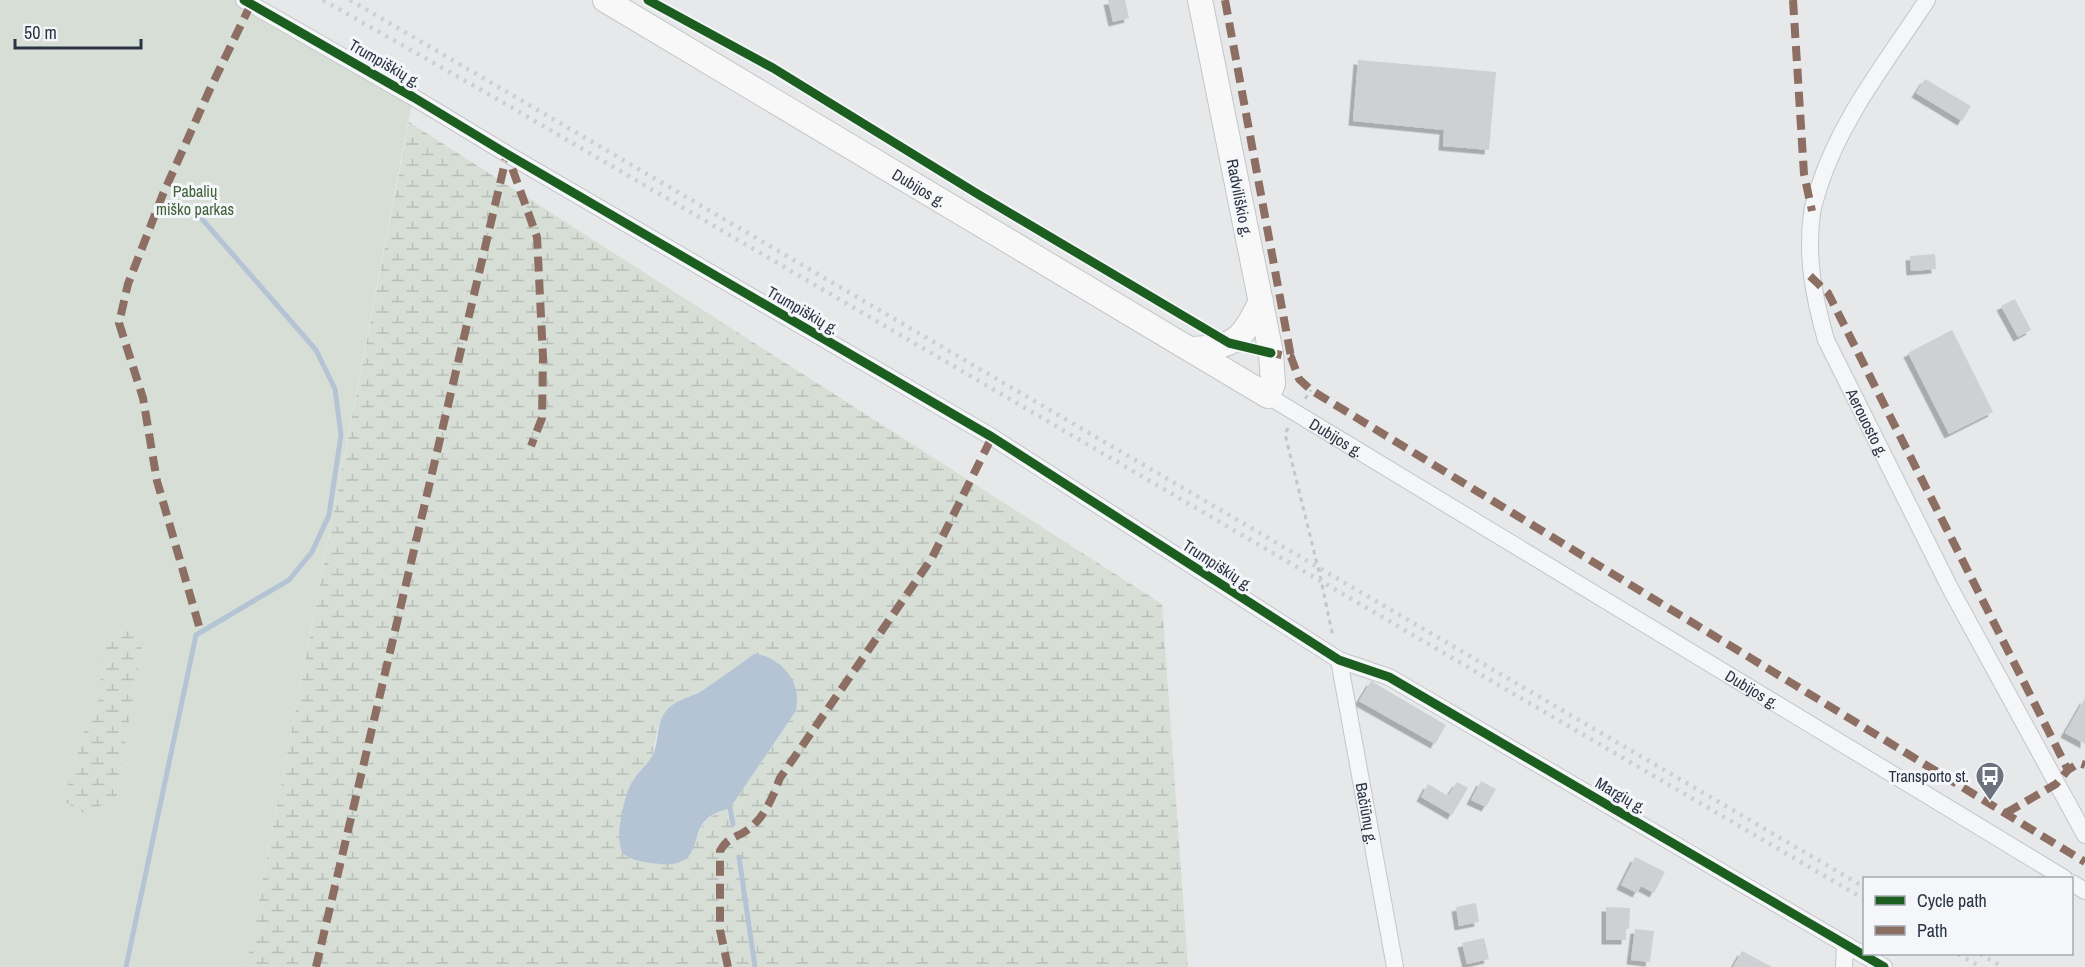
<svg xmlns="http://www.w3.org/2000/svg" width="2085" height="967" font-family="'Archivo Narrow',sans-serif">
	<defs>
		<pattern id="wetland-marsh" width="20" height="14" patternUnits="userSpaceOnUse" patternTransform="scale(1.5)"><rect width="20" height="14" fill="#d6ded6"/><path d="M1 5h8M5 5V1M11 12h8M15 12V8" fill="none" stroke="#b8bfb9"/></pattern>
		<filter id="shadow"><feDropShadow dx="-4.5" dy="4.5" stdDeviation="0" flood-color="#0004"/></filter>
	</defs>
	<rect width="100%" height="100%" fill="#e6e8ea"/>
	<g fill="url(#wetland-marsh)" fill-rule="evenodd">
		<path d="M409 122 1162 604 1188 967H246ZM763 654 780 665 795 684 796 711 730 808C700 818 702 826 691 853L632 781 652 757 658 726 675 704 698 692Z"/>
		<polygon points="133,630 144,634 116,800 82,813 66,803 68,776 75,765 81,736 97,712 104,645 113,631"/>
	</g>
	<path fill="#d6ded6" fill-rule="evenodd" d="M0 0H244L413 97 246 967H0ZM133 630 144 634 116 800 82 813 66 803 68 776 75 765 81 736 97 712 104 645 114 631Z"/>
	<path fill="#b4c4d5" d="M754 654C771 654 790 670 795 686 798 694 797 703 796 711L730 808C721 811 713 813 706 820 691 834 701 860 672 864 661 865 631 862 624 854 613 842 624 797 631 784 636 774 645 767 651 758 660 744 655 725 666 711 674 701 687 698 698 693 717 681 736 667 754 654Z"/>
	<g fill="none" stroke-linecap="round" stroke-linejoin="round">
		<g stroke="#b4c4d5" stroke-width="5">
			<polyline points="730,808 733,824"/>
			<polyline points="739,857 755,967"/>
			<polyline points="126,967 196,635 289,580 312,552 329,515 341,435 335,389 316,350 195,211"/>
		</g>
	</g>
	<g fill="#ced0d3" filter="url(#shadow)">
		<polygon points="1108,0 1125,0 1129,18 1113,22"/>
		<polygon points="1358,60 1496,72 1489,150 1443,146 1444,130 1353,121"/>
		<polygon points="1925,79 1971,106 1962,121 1916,93"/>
		<polygon points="1935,254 1936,269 1911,271 1910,256"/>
		<polygon points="2015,299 2031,330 2018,337 2001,306"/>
		<polygon points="1952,330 1993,412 1949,434 1908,353"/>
		<polygon points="1371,681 1446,725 1435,744 1359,701"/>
		<polygon points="2085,698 2085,744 2065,733"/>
		<polygon points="1481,781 1496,789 1486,807 1471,800"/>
		<polygon points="1457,782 1468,788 1452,815 1421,797 1428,784 1448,796"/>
		<polygon points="1635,857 1665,872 1654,893 1641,886 1637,893 1621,885"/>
		<polygon points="1476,903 1479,922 1459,926 1456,907"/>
		<polygon points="1606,907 1630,908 1629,929 1626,929 1626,940 1606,940"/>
		<polygon points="1635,929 1654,931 1650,962 1631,960"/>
		<polygon points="1484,938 1489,959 1467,964 1462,943"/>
		<polygon points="1742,951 1772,967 1733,967"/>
	</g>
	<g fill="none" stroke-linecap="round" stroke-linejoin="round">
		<g stroke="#c4c6c8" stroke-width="18">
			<g id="street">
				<polyline points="244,0 413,97 507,154 992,437 1339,660 1389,677 1884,967"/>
				<path id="s1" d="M1927 0C1888 60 1841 118 1819 187 1817 195 1813 204 1812 213 1806 257 1814 298 1826 340L1950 588 2085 835"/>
				<path id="s2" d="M1268 396 2064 878"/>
				<path id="s3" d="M1339 660 1395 967"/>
				<polyline points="2072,883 2085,891"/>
				<polyline points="1844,967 1845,944"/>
			</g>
		</g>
		<g stroke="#c4c6c8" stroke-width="26">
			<g id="secondary">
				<path id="s4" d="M605 0 1268 396 1273 384 1271 353 1200 0"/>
				<path d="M1192 349C1237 346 1241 341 1261 301"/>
			</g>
		</g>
		<g stroke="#c5c6ca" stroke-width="3" stroke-dasharray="4.5 4.5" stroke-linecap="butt">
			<polyline points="1305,399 1311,390"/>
			<polyline points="1288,428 1285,434 1321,580 1333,637"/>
		</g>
		<use href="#street" stroke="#f5f6f7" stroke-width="16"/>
		<use href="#secondary" stroke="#f8f8f8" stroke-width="24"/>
		<g stroke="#cecfd2" stroke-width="4.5" stroke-dasharray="3 6" stroke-linecap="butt">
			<polyline points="323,0 504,103 1864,899"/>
			<polyline points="350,0 1864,887"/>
			<polyline points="1958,954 1981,967"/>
			<polyline points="1980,954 2003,967"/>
		</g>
		<g stroke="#8d6e63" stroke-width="8" stroke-dasharray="15 8" stroke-linecap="butt">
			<polyline points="1225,0 1291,357"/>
			<polyline points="1793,0 1804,174 1812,211"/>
			<polyline points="1810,276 1828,293 2068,770"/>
			<polyline points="1267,352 1291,357 1299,379 1311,390 2085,862"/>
			<polyline points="199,626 157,481 143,398 119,323 128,284 163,194 210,89 251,4"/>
			<polyline points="2006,813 2056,784 2068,770 2079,763 2085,765"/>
			<polyline points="316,967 507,154 537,237 543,357 542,418 531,446"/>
			<path d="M728 967 720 930V851C728 837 734 839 746 831 765 818 772 798 780 778L932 558 992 437"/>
		</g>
		<g stroke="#f4f6f9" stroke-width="13">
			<g id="cycleway">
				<polyline points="244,0 413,97 507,154 992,437 1339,660 1389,677 1884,967"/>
				<polyline points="648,0 773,68 976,193 1229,343 1271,353"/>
			</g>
		</g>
		<use href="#cycleway" stroke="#1b5e20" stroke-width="9"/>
	</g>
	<defs>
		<g id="bus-pin" transform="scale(1.5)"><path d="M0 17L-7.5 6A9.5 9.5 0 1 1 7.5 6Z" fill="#6c737f" stroke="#f4f6f9"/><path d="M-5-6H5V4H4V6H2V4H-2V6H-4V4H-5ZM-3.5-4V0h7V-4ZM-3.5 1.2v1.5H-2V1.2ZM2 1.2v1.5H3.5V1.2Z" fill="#fff"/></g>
	</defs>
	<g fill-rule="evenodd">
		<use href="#bus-pin" x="1990" y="776"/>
	</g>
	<g text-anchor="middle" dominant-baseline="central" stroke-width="6" stroke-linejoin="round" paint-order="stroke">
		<g font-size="16" fill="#2b3445" stroke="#f4f6f9">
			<text transform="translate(385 63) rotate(30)">Trumpiškių g.</text>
			<text stroke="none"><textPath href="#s4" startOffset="366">Dubijos g.</textPath></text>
			<text transform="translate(1240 198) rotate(79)">Radviliškio g.</text>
			<text transform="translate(803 310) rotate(30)">Trumpiškių g.</text>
			<text stroke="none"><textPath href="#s1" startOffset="465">Aerouosto g.</textPath></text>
			<text stroke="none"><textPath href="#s2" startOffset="80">Dubijos g.</textPath></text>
			<text transform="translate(1218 565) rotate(33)">Trumpiškių g.</text>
			<text stroke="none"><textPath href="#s2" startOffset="566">Dubijos g.</textPath></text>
			<text transform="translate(1621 795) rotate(30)">Margių g.</text>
			<text stroke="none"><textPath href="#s3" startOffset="156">Bačiūnų g.</textPath></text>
		</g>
		<g font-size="16" fill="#3f6138" stroke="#f4f6f9">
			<text x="195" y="191">Pabalių<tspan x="195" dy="18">miško parkas</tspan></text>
		</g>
		<g font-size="16" fill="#2b3445" stroke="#f4f6f9" text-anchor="end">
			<text x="1969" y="776">Transporto st.</text>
		</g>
	</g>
	<rect x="1863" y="877" width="210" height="78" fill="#f4f6f9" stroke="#a4a8b1" stroke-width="1.5"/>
	<rect x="1875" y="896" width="30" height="9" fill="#1b5e20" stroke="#a4a8b1" stroke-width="1.5"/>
	<text x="1917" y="907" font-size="18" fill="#2b3445">Cycle path</text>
	<rect x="1875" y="926" width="30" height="9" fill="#8d6e63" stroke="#a4a8b1" stroke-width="1.5"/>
	<text x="1917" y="937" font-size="18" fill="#2b3445">Path</text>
	<path d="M15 39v9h126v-9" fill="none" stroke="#2b3445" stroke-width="3"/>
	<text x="24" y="39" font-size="18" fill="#2b3445" stroke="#f4f6f9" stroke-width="4.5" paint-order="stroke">50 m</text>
</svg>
